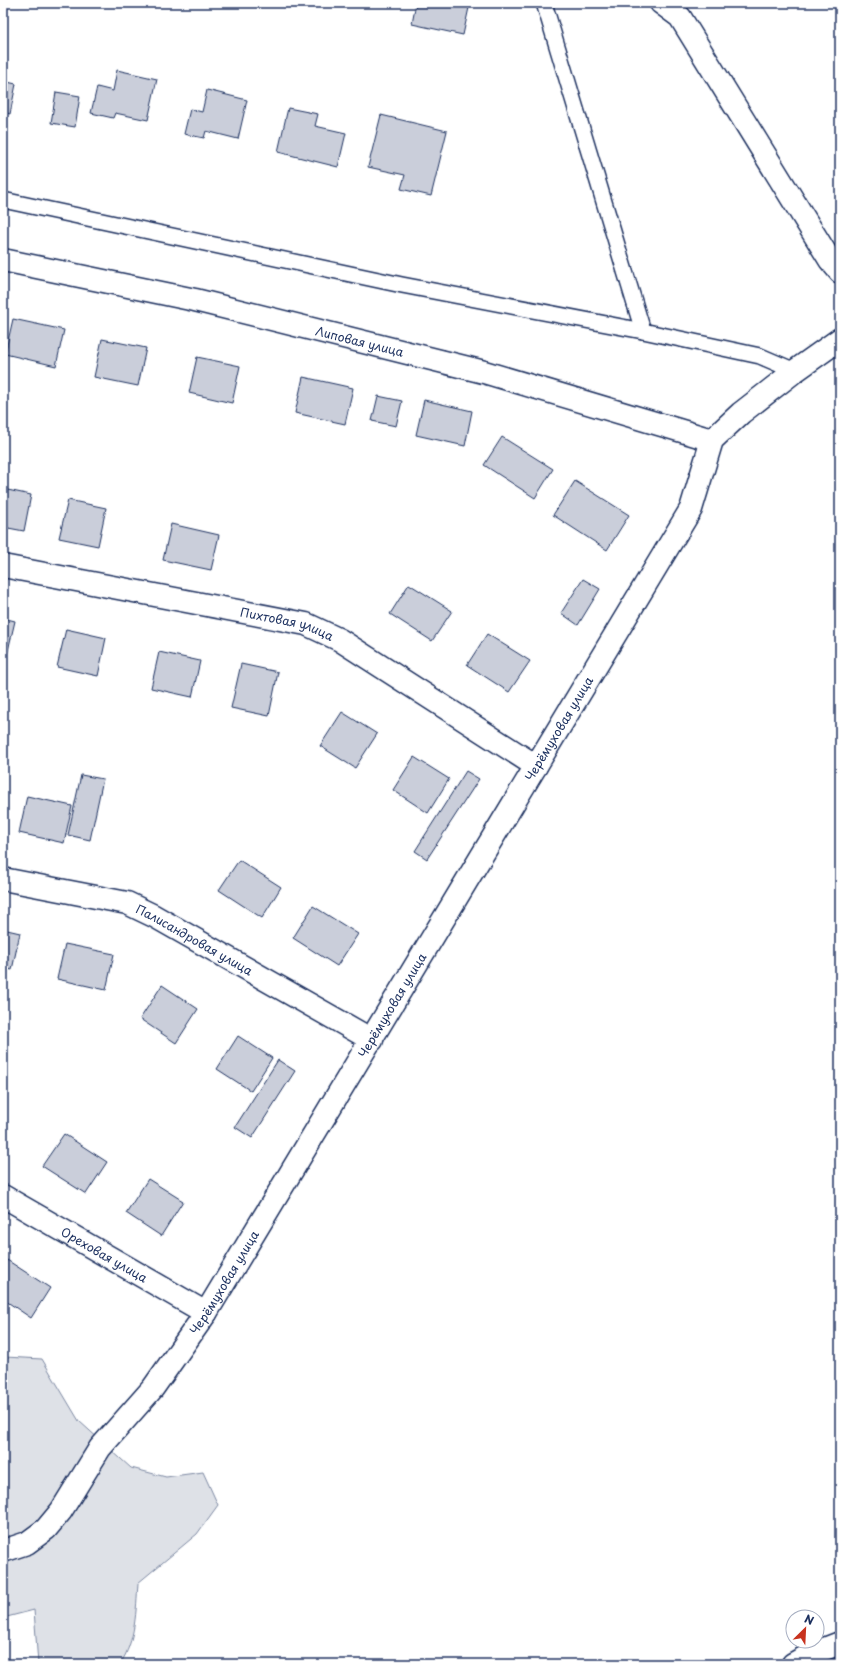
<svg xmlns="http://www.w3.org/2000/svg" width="843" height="1667" font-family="'Playpen Sans',sans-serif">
	<rect width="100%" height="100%" fill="#fff"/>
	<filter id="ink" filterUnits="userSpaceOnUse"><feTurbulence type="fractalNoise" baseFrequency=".025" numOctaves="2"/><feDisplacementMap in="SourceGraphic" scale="8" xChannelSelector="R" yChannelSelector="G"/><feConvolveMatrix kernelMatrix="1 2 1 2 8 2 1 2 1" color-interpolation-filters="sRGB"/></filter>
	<g filter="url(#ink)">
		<path fill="#dee1e7" stroke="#7c88a2" d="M5 1357 42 1359 79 1421 131 1468 166 1477 203 1472 218 1505 197 1534 138 1583C136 1610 136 1641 120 1664H38L34 1610 3 1618V1359Z"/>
		<g fill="#caceda" stroke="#1b2f5e">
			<polygon points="416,3 470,3 463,35 412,24"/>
			<polygon points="117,70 157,79 148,120 115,113 113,118 91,113 97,87 113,91"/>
			<polygon points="3,81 16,84 10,114 3,112"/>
			<polygon points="207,90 247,100 238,139 206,131 204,138 184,134 190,109 202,112"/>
			<polygon points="56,92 80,96 75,127 51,123"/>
			<polygon points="288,108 318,114 315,126 346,133 338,167 278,152"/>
			<polygon points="381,115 447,131 431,196 401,189 405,175 368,167"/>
			<polygon points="13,319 64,330 56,366 5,354"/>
			<polygon points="102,339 146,348 138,386 94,377"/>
			<polygon points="197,357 240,366 232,403 189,393"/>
			<polygon points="303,377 353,388 345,424 295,413"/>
			<polygon points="378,396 402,401 396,426 372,421"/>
			<polygon points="424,400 472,411 465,446 416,435"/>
			<polygon points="502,437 553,469 535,498 484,465"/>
			<polygon points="575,481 629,515 607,550 553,515"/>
			<polygon points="3,489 31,495 24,531 3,527"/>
			<polygon points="68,500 106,508 98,546 59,538"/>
			<polygon points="171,524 219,535 211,570 163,560"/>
			<polygon points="583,579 600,589 578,625 561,613"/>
			<polygon points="409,584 452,611 432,641 390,614"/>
			<polygon points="3,618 15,621 7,655 3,654"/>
			<polygon points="66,629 106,638 98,676 57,667"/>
			<polygon points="487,634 530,661 509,692 467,665"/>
			<polygon points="159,652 200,661 192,697 151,688"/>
			<polygon points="241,664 278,672 269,716 231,708"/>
			<polygon points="342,712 377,734 355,768 320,746"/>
			<polygon points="414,757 449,779 428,813 393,790"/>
			<polygon points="466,771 479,779 427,859 415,851"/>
			<polygon points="81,775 103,779 90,840 68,835"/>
			<polygon points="27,796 72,806 64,843 19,833"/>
			<polygon points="239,860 281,887 262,918 219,890"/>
			<polygon points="313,906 358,934 337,966 293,938"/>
			<polygon points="3,929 20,933 12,970 3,968"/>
			<polygon points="65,944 114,954 106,990 57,979"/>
			<polygon points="162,985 198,1009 176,1043 140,1019"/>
			<polygon points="238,1036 272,1058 251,1091 217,1069"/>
			<polygon points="278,1060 295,1071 252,1138 235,1127"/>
			<polygon points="64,1134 107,1162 86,1194 42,1166"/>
			<polygon points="148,1179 183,1201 161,1236 126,1213"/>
			<polygon points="7,1260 50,1288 31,1318 3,1299 3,1266"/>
		</g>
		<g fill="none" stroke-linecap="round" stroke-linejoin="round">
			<g stroke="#1b2f5e" stroke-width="18">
				<g id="service">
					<polyline points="544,3 643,331"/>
					<polyline points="3,200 402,285 643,331 760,356 795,371"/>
				</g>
			</g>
			<g stroke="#1b2f5e" stroke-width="25">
				<g id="minor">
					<polyline points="661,3 680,17 830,260 840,272"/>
					<path id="s1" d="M3 260 195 300 484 372 712 440"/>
					<path id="s2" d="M3 566 306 624 340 640 536 766"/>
					<path id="s3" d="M3 879 127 903 154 916 372 1040"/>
					<path id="s4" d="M3 1196 206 1313"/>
					<path id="s5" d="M3 1551 27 1543 46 1529 61 1511 100 1448 153 1388 206 1313 691 509 712 440 741 413 795 371 840 339"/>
					<polyline points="793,1664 809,1655 840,1643"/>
				</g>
			</g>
			<use href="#service" stroke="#fff" stroke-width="15"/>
			<use href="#minor" stroke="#fff" stroke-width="22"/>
		</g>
	</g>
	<g text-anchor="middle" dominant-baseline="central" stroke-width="3" stroke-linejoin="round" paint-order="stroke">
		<g font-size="12" fill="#1b2f5e" stroke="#fff">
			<text stroke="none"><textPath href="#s1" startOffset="366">Липовая улица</textPath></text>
			<text stroke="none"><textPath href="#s2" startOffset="290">Пихтовая улица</textPath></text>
			<text stroke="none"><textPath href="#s5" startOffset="1001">Черёмуховая улица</textPath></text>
			<text stroke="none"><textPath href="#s3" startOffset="203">Палисандровая улица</textPath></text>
			<text stroke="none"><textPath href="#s5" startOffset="678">Черёмуховая улица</textPath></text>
			<text stroke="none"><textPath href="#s4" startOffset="117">Ореховая улица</textPath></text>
			<text stroke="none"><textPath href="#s5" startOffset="354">Черёмуховая улица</textPath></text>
		</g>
	</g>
	<rect width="843" height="1667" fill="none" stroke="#fff" stroke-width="16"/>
	<rect x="8" y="8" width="827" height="1651" fill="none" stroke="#1b2f5e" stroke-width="1.5" filter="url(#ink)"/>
	<g transform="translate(805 1629) rotate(24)"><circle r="19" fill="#ffffff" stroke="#a4acbf"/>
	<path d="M0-3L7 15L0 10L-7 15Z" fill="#c8321e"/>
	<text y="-6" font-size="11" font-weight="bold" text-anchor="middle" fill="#1b2f5e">N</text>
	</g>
</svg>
